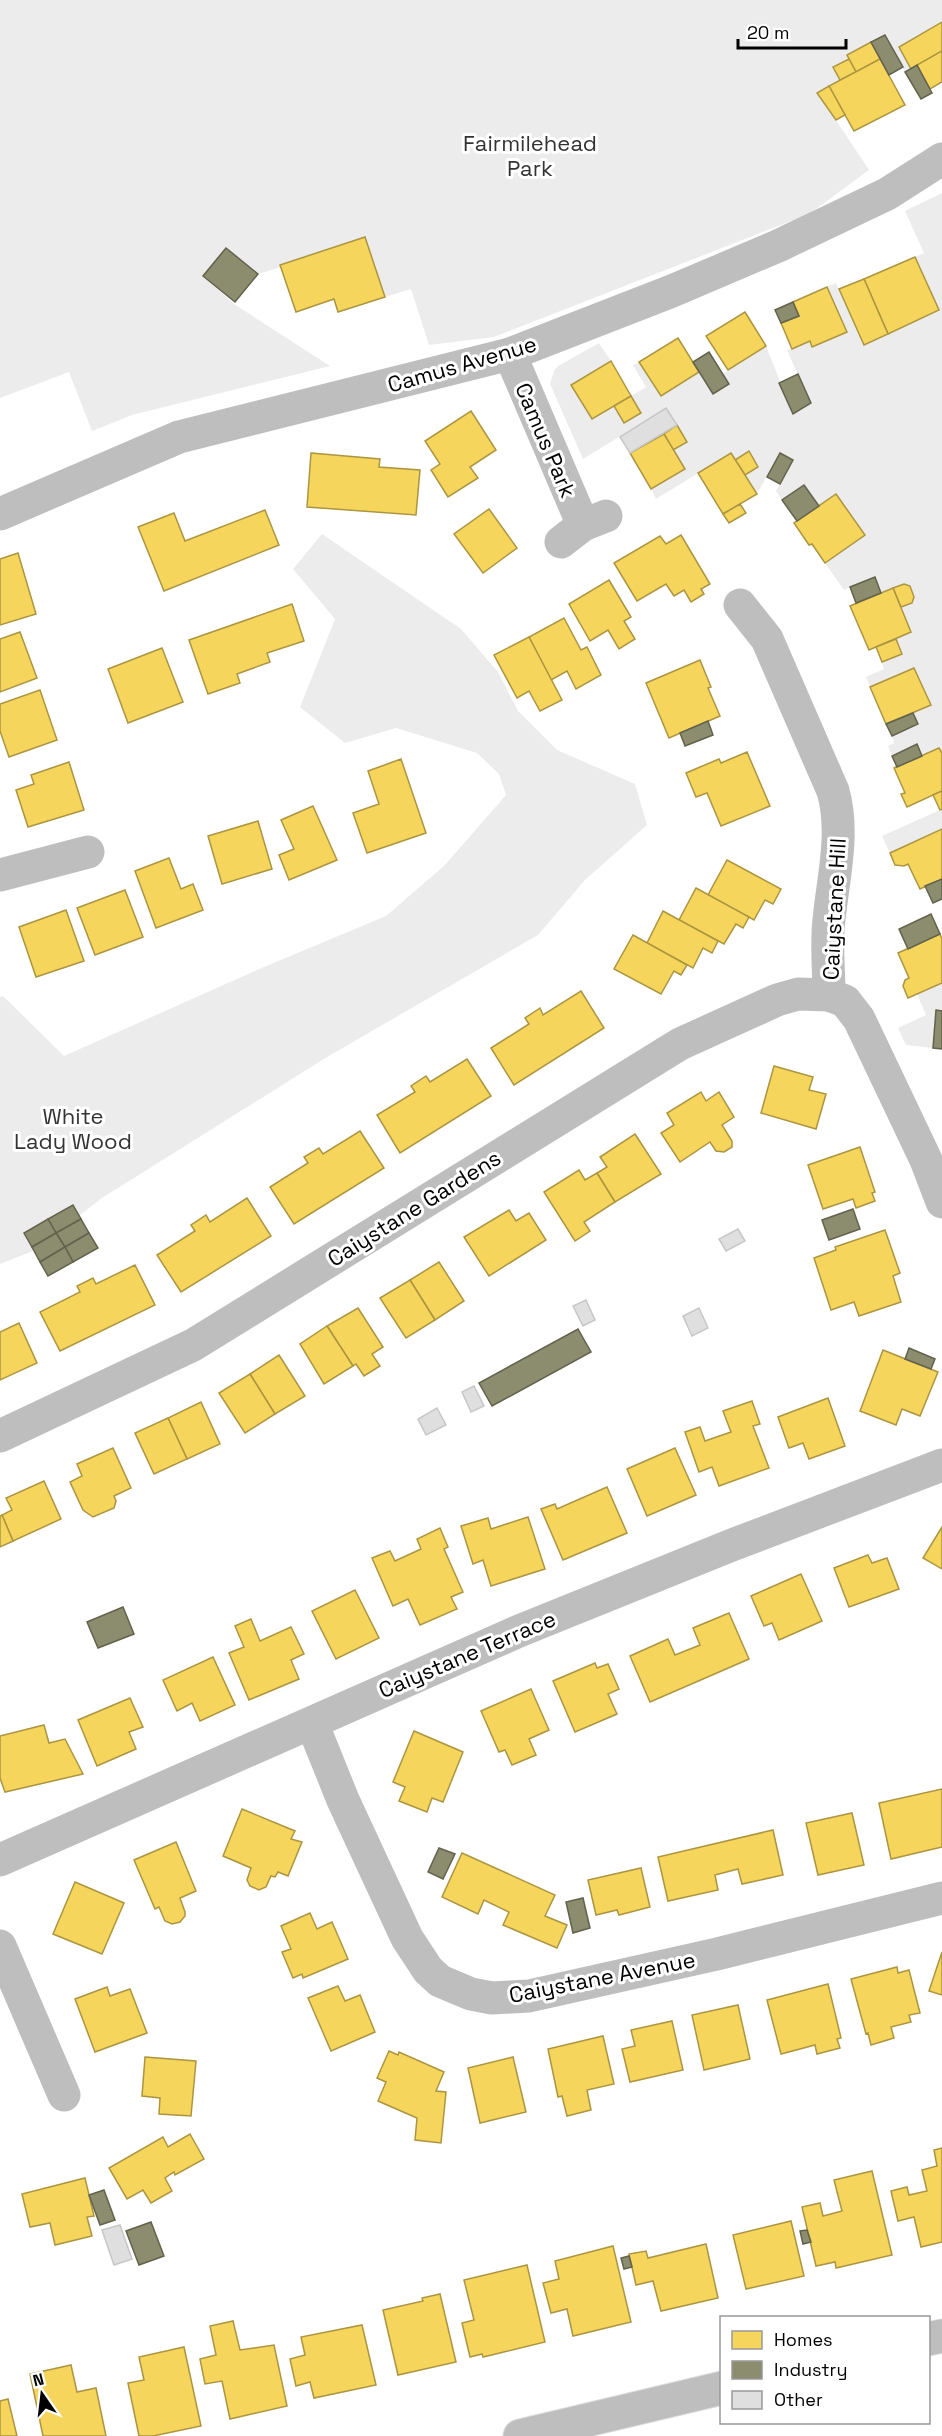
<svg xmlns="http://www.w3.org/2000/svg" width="942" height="2436" font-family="'Space Grotesk',sans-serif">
	<rect width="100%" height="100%" fill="#fff"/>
	<g fill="#ececec">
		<polygon points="0,0 942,0 942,22 899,47 911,69 905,72 885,35 847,55 849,59 833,67 840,80 818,93 869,170 809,214 494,337 429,345 411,289 385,297 365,237 281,264 281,267 258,274 226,248 203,276 234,304 330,366 132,415 92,431 69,372 0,398"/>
		<polygon points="942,193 942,753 939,748 922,756 916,744 892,756 888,746 894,743 892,736 918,724 913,713 930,705 914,668 870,687 866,677 884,669 882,662 902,654 896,639 911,632 901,607 912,603 914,597 910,586 904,584 881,593 874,577 844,590 825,563 865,535 836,494 819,506 803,485 782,500 776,491 793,460 780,453 757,494 745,475 758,467 749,452 735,460 731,453 656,499 651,489 684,469 673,450 687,442 666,408 583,459 550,384 554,371 558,366 599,343 611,361 571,385 614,406 624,423 641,413 631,396 646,387 633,365 639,362 661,396 699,372 713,394 729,384 723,374 766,346 793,414 810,403 787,350 810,341 812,346 847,332 827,287 836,283 864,345 938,310 915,257 924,253 905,211"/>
		<polygon points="322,534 461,629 498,672 518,711 557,750 635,784 647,825 585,880 538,935 327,1057 102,1198 33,1251 0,1264 0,997 3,996 64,1056 264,967 386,916 444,866 506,795 499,774 477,753 396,728 345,743 300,707 335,619 293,569"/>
		<polygon points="942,809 942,829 890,853 882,836"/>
		<polygon points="942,983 942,1011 936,1011 933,1048 906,1045 898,1028 926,1015 917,994"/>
	</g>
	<g fill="#f6d55c" stroke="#ac9540" stroke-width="1.5">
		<polygon points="942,22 942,51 911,69 899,47"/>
		<polygon points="871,42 880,59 856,72 847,55"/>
		<polygon points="942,51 942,82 930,89 917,65"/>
		<polygon points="849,59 856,72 840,80 833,67"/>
		<polygon points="880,59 905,105 854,131 829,86"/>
		<polygon points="829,86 845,115 836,120 817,93"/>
		<polygon points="365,237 385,297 338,312 334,299 296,312 280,265"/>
		<polygon points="915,257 939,310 888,334 864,279"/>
		<polygon points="864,279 888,334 864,345 839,289"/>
		<polygon points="827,287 847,332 812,347 810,341 792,349 781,323 799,316 793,302"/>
		<polygon points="745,312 766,346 728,370 706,336"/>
		<polygon points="678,338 699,372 661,396 639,362"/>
		<polygon points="611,361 631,396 592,419 571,385"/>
		<polygon points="631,396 641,413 624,423 614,406"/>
		<polygon points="471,411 496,450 470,467 478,478 448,497 431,470 440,464 425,441"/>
		<polygon points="677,425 687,442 673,450 664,434"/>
		<polygon points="664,434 685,469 651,489 630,453"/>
		<polygon points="749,451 758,467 745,475 735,460"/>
		<polygon points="311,453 380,459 379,467 420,470 416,515 307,507"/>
		<polygon points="731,453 757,494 723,514 698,473"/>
		<polygon points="836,494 865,535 825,563 812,544 809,545 794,523"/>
		<polygon points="740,504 746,513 729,523 723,514"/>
		<polygon points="489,509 517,548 483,573 454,534"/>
		<polygon points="265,510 279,545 164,591 138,527 174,513 185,541"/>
		<polygon points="681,535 710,584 701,589 704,594 691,602 684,590 674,596 666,584 637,601 614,563 660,536 666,544"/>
		<polygon points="18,553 36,614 0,625 0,559"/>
		<polygon points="609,580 631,617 624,621 635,639 619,649 608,630 590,641 569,604"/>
		<polygon points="904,584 910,586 914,597 912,603 901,607 893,588"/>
		<polygon points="893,588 911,632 869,650 850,606"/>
		<polygon points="292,604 304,641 267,653 270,662 237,674 240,683 208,694 189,640"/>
		<polygon points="564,618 581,650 587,647 601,675 576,689 567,671 551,680 529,637"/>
		<polygon points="20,632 37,678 0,692 0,639"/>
		<polygon points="529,637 562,700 540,711 529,691 517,698 494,655"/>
		<polygon points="896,639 902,654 882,662 876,647"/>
		<polygon points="162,648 183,702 128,723 108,669"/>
		<polygon points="700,660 711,687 708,688 720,716 669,738 646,683"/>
		<polygon points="914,668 931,705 886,724 870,687"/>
		<polygon points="40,690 57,740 9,757 0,731 0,704"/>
		<polygon points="939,748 942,753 942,791 907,807 901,794 905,793 894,768"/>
		<polygon points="747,752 770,806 721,826 707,793 696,797 686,773 719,759 721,763"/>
		<polygon points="401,759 426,833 367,853 353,813 379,804 368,771"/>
		<polygon points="69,762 84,810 28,827 16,790 34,784 31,775"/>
		<polygon points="942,791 942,809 940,810 933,795"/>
		<polygon points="313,806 337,860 289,880 279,855 294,849 281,820"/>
		<polygon points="258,821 272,869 222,884 208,836"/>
		<polygon points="942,829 942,879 920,889 908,864 904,866 895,865 890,853"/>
		<polygon points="169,858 181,889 193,884 203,910 156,928 135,871"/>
		<polygon points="727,860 781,889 773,904 765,900 754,920 708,895"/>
		<polygon points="696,888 749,917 743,928 736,924 724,944 679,920"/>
		<polygon points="125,890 143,937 95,955 77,908"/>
		<polygon points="66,910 84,961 36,977 19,927"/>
		<polygon points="663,911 718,941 712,953 703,948 693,968 647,943"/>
		<polygon points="940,934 942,939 942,983 908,998 903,986 905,980 909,978 898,953"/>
		<polygon points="633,935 687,965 681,975 674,971 661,994 614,969"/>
		<polygon points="581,991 604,1028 514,1085 491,1048 529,1024 525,1018 540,1008 543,1015"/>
		<polygon points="467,1059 491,1096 400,1153 377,1115 415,1092 411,1086 426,1076 430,1082"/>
		<polygon points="774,1066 813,1077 809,1090 826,1094 816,1129 761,1113"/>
		<polygon points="701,1092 706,1101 719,1092 734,1117 722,1125 732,1141 732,1147 724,1152 716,1151 710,1142 680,1162 661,1133 674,1125 667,1113"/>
		<polygon points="360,1131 384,1168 294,1224 270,1187 308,1163 304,1157 319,1148 323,1154"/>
		<polygon points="635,1134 661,1174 615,1202 597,1173 607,1167 600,1157"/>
		<polygon points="860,1147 875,1192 872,1193 875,1201 856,1208 853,1199 823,1209 808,1165"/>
		<polygon points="579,1170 585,1180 597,1173 615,1202 584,1222 590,1231 575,1241 544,1192"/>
		<polygon points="247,1198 271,1236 181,1292 157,1255 195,1231 191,1225 206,1215 210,1222"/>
		<polygon points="509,1210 516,1221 529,1213 546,1240 489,1276 464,1237"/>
		<polygon points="885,1230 900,1273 893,1276 901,1302 859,1316 854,1302 831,1310 814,1258 836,1250 835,1247"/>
		<polygon points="439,1262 464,1301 435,1320 410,1280"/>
		<polygon points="135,1265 155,1305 60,1351 40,1312 80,1292 77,1286 93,1278 96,1284"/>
		<polygon points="410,1280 435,1320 406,1338 380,1298"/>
		<polygon points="358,1308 383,1347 372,1354 380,1366 364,1376 356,1364 353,1366 327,1326"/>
		<polygon points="19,1323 37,1363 0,1380 0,1332"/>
		<polygon points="327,1326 353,1366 324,1384 300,1344"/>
		<polygon points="883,1350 938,1372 920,1416 902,1409 896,1425 860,1411"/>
		<polygon points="279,1355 305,1396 275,1414 250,1374"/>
		<polygon points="250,1374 275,1414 245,1433 219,1393"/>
		<polygon points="828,1398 845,1446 809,1459 803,1443 789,1448 778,1417"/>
		<polygon points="752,1401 760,1424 753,1426 769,1468 719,1486 712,1467 699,1472 685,1432 700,1427 705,1441 731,1432 723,1411"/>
		<polygon points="201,1402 220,1444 187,1459 168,1418"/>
		<polygon points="168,1418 187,1459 154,1474 135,1433"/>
		<polygon points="113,1448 131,1488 114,1496 116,1501 114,1508 93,1517 83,1510 70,1482 82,1476 77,1464"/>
		<polygon points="675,1448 696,1495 647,1516 627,1469"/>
		<polygon points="44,1481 61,1519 13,1541 2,1515 12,1510 6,1498"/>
		<polygon points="607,1487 627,1533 563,1560 541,1509 555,1504 557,1509"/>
		<polygon points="2,1515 13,1541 0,1547 0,1516"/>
		<polygon points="528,1517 545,1569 491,1586 483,1560 473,1564 461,1526 488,1518 491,1529"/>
		<polygon points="942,1527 942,1569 923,1558"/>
		<polygon points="440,1528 448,1547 444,1549 463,1592 451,1597 457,1609 420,1625 408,1599 393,1606 372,1558 390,1551 395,1561 421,1549 417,1539"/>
		<polygon points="868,1555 872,1563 887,1558 899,1589 849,1607 834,1568"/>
		<polygon points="801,1574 822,1621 779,1640 772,1623 764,1626 751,1596"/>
		<polygon points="355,1590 379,1638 336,1659 312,1611"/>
		<polygon points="729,1613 749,1659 650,1702 630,1656 668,1639 675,1655 700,1645 693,1628"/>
		<polygon points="251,1619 260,1641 291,1627 304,1654 291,1660 299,1679 249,1700 229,1653 244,1647 235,1626"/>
		<polygon points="213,1657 235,1705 200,1721 192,1703 177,1711 163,1680"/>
		<polygon points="595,1663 597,1668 608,1664 619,1689 608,1694 617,1714 575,1732 553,1681"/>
		<polygon points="531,1689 549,1730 529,1739 536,1755 512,1765 505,1750 499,1752 481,1711"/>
		<polygon points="130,1698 143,1727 129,1732 136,1749 97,1766 78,1720"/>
		<polygon points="44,1725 49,1743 65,1739 83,1774 5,1792 0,1778 0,1736"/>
		<polygon points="414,1731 463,1752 443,1802 432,1798 427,1812 399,1801 405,1787 393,1782"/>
		<polygon points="942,1789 942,1847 891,1859 879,1803"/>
		<polygon points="242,1809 295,1831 291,1839 302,1842 288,1876 278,1872 275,1877 271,1876 266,1887 259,1890 250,1886 247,1880 251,1868 223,1856"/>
		<polygon points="852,1813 864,1865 818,1875 806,1823"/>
		<polygon points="773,1830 783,1875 742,1884 738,1869 715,1875 718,1890 668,1901 658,1857"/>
		<polygon points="176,1842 196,1891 180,1898 185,1912 185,1916 180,1922 172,1924 165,1921 159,1907 155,1909 134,1860"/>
		<polygon points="462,1853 555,1895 545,1916 567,1925 557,1948 503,1925 509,1912 484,1900 478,1914 442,1897"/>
		<polygon points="641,1868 650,1907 619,1915 617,1910 596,1915 588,1880"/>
		<polygon points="75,1882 124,1903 102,1954 53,1934"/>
		<polygon points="310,1913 317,1929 332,1922 348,1959 303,1978 302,1974 293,1978 282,1952 291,1949 281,1926"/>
		<polygon points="942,1952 942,1995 929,1991"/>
		<polygon points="897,1967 898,1973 909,1970 920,2013 909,2015 911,2022 891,2027 894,2038 871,2045 868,2033 866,2034 851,1979"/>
		<polygon points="828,1984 841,2038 837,2039 840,2048 817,2054 815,2045 781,2054 767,2000"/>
		<polygon points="338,1986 345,2001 360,1995 375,2032 331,2051 308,1998"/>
		<polygon points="107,1987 110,1996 130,1989 147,2033 95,2052 75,1999"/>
		<polygon points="738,2005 750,2059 704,2070 692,2015"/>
		<polygon points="672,2021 683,2070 630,2082 622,2049 635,2046 631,2030"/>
		<polygon points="603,2036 614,2084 587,2090 591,2110 567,2116 562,2096 558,2097 548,2049"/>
		<polygon points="389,2051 398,2055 399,2052 444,2072 436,2091 446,2092 441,2143 415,2140 417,2118 378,2101 386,2082 377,2078"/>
		<polygon points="145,2057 196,2061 191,2116 159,2114 160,2098 142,2096"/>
		<polygon points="513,2057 526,2112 480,2123 468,2068"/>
		<polygon points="190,2134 204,2159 175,2175 174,2172 165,2178 172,2191 151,2203 143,2190 127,2199 109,2168 163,2137 168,2147"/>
		<polygon points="942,2148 942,2242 921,2247 914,2217 898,2221 891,2191 907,2187 909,2195 927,2191 922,2170 937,2166 934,2150"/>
		<polygon points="872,2171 892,2255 836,2268 835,2262 816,2266 802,2207 820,2203 823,2216 842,2211 834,2180"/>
		<polygon points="85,2178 94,2216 87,2217 92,2236 55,2245 50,2223 30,2227 22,2194"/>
		<polygon points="791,2221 804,2276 746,2289 733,2235"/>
		<polygon points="706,2244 718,2298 661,2311 653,2281 636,2285 629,2254 646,2251 648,2258"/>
		<polygon points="613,2246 631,2322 573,2336 567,2309 551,2313 543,2283 559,2279 555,2261"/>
		<polygon points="527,2265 545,2342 483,2357 482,2354 470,2357 462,2323 474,2320 464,2280"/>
		<polygon points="440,2294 456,2362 398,2375 383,2310 423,2301 422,2298"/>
		<polygon points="233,2321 240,2350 274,2345 287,2406 230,2419 222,2381 205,2384 200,2359 216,2355 210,2326"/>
		<polygon points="362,2325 376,2385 314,2398 310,2382 296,2386 290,2359 305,2355 301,2337"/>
		<polygon points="184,2347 201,2426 153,2436 139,2436 128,2383 144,2380 139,2357"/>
		<polygon points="71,2365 77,2392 96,2388 106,2436 43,2436 30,2374"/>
		<polygon points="8,2399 17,2436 0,2436 0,2401"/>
	</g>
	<g fill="#8c8c6e" stroke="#62624d" stroke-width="1.5">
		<polygon points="885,35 903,67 889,75 871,42"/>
		<polygon points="917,65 932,93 921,99 905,72"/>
		<polygon points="226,248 258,274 235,302 203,276"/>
		<polygon points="793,302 799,316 781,323 775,310"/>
		<polygon points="709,352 729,384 713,394 693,362"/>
		<polygon points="798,374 811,403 793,414 779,383"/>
		<polygon points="780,453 793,460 780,484 767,477"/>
		<polygon points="804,485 819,506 797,521 782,500"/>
		<polygon points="875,577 881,593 856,603 850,587"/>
		<polygon points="913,713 918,724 892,736 886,724"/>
		<polygon points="708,721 713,735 685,746 680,733"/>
		<polygon points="917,744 922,756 897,767 892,756"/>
		<polygon points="942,879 942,899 933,903 925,886"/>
		<polygon points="931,914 940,934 908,949 899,929"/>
		<polygon points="936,1010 942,1011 942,1049 933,1048"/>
		<polygon points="73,1205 81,1219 56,1233 48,1219"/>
		<polygon points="853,1209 860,1229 829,1240 822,1220"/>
		<polygon points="48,1219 56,1233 32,1247 24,1233"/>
		<polygon points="81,1219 89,1233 65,1247 56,1233"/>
		<polygon points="56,1233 65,1247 40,1262 32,1247"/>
		<polygon points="89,1233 98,1248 73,1262 65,1247"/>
		<polygon points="65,1247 73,1262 48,1276 40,1262"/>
		<polygon points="578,1329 591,1352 492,1406 479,1383"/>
		<polygon points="909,1348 935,1359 931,1369 905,1359"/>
		<polygon points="123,1607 134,1634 98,1648 87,1622"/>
		<polygon points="439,1848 455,1854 443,1879 428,1872"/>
		<polygon points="583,1898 590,1928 573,1933 566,1902"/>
		<polygon points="104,2190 115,2220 100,2225 89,2195"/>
		<polygon points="151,2222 164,2256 139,2265 126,2231"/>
		<polygon points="807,2230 811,2242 803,2244 800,2231"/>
		<polygon points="629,2256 632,2267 624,2269 621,2258"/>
	</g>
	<g fill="#dfdfdf" stroke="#c7c7c7" stroke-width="1.5">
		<polygon points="666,408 677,425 630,453 620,437"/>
		<polygon points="738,1229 745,1241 726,1251 719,1239"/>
		<polygon points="586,1300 595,1320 583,1326 573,1306"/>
		<polygon points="699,1308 708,1328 692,1336 683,1316"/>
		<polygon points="474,1386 484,1406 471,1412 462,1392"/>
		<polygon points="437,1408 446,1425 426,1435 418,1419"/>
		<polygon points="120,2225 132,2259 114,2265 102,2230"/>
	</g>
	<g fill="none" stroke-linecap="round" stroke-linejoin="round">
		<g stroke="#dbdbdb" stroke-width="35">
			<g id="major">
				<polyline points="928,2339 942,2336"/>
				<polyline points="520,2436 722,2388"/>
			</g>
		</g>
		<g stroke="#bebebe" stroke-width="33">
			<polyline points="510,354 583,525 606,516"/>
			<polyline points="0,514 179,437 510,354 672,291 778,246 887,194 942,159"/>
			<polyline points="561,542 583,525"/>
			<path d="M740 605 767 639 833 791C845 833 833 878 829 920 826 945 829 970 829 995L845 1001 859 1019 926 1160 942 1202"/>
			<polyline points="0,875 88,852"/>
			<polyline points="0,1436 193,1345 680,1044 777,1000 798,994 829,995"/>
			<polyline points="312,1723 343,1800 407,1938 428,1970 440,1981 471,1994 492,1998 529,1996 717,1954 942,1898"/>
			<polyline points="0,1860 519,1631 732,1545 942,1465"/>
			<polyline points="0,1946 64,2095"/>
		</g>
		<use href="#major" stroke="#bebebe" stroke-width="33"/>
	</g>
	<g text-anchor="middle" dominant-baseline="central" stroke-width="6" stroke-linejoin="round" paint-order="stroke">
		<g font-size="22" fill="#333" stroke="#fff">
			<text x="530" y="143">Fairmilehead<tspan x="530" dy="25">Park</tspan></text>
			<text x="73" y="1116">White<tspan x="73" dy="25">Lady Wood</tspan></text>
		</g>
		<g font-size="22" fill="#000" stroke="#fff">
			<text transform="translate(462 364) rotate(-16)">Camus Avenue</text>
			<text transform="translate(546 440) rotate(67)">Camus Park</text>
			<text transform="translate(834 909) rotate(-87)">Caiystane Hill</text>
			<text transform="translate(414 1208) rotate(-32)">Caiystane Gardens</text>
			<text transform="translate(467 1654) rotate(-23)">Caiystane Terrace</text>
			<text transform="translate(602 1977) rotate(-11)">Caiystane Avenue</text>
		</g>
	</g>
	<rect x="720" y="2316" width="210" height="108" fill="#ffffff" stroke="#999999" stroke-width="1.5"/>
	<rect x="732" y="2331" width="30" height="18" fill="#f6d55c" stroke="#999999" stroke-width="1.5"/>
	<text x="774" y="2346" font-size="18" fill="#000000">Homes</text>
	<rect x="732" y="2361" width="30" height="18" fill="#8c8c6e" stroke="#999999" stroke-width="1.5"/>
	<text x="774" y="2376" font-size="18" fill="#000000">Industry</text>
	<rect x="732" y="2391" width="30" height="18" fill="#dfdfdf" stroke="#999999" stroke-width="1.5"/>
	<text x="774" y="2406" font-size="18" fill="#000000">Other</text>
	<g transform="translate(42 2394) rotate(346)" stroke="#ffffff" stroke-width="4.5" paint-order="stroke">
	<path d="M0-4.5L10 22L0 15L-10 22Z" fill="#000000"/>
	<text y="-9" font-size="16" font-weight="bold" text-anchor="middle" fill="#000000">N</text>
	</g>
	<path d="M738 39v9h108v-9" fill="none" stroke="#000000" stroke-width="3"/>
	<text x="747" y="39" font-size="18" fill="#000000" stroke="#ffffff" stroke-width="4.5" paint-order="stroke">20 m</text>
</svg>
